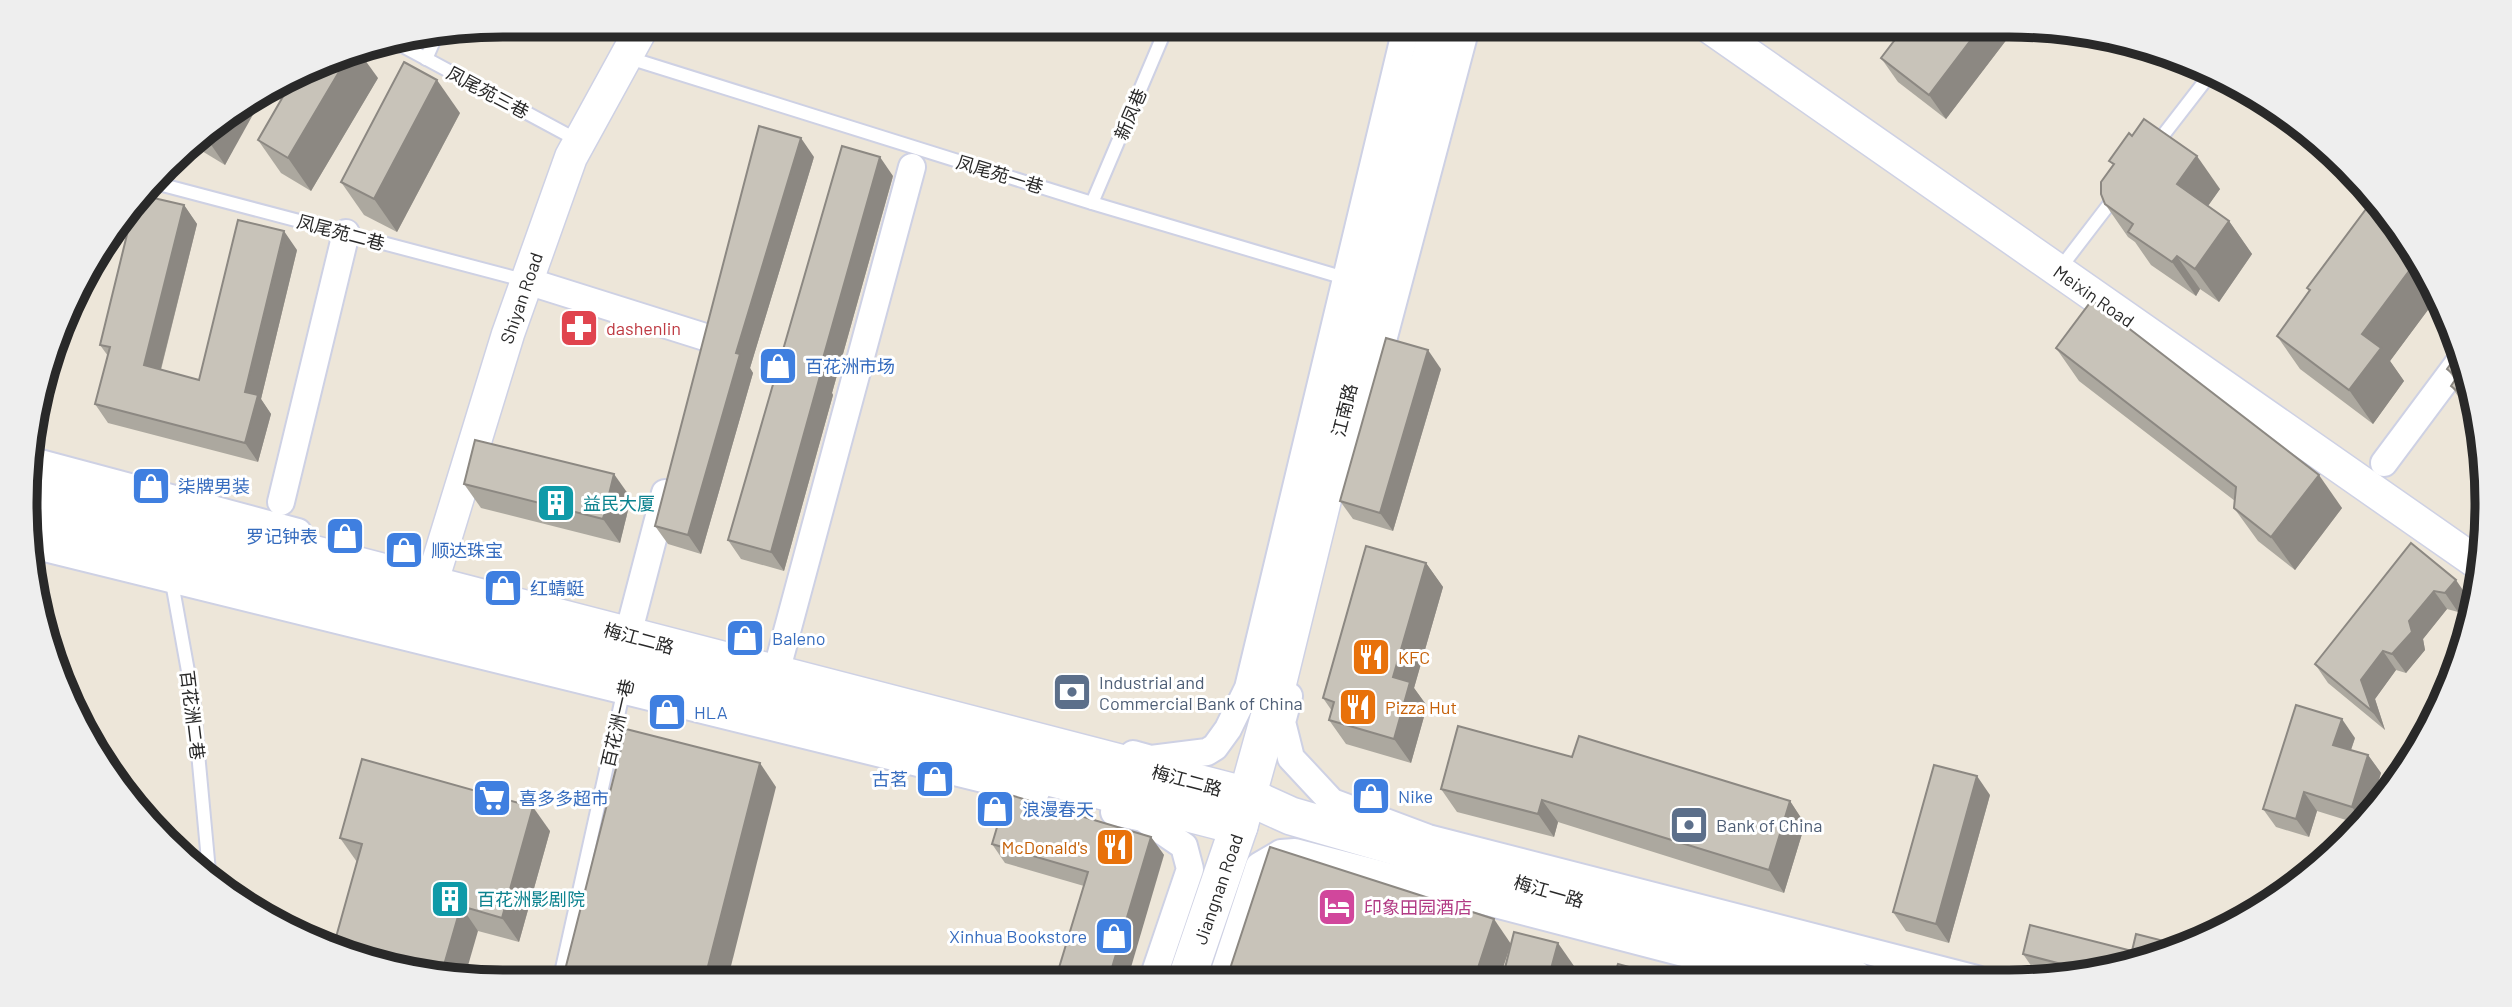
<svg xmlns="http://www.w3.org/2000/svg" width="2512" height="1007" font-family="Barlow,'Noto Sans SC',sans-serif">
	<rect width="100%" height="100%" fill="#ede6d9"/>
	<g fill="none" stroke-linecap="round" stroke-linejoin="round">
		<g stroke="#ced1e4" stroke-width="16">
			<g id="service">
				<polyline points="395,42 579,141"/>
				<polyline points="626,57 1092,203 1348,279"/>
				<polyline points="426,59 436,36"/>
				<polyline points="2154,147 2212,72"/>
				<polyline points="155,183 527,281"/>
				<polyline points="1092,203 1168,24"/>
				<polyline points="2058,271 2117,194"/>
				<polyline points="171,577 193,699 210,882"/>
				<polyline points="559,982 624,689"/>
			</g>
		</g>
		<g stroke="#ced1e4" stroke-width="30">
			<g id="minor">
				<polyline points="527,281 705,337"/>
				<polyline points="29,460 298,532"/>
				<polyline points="2384,463 2463,357"/>
				<polyline points="1346,480 1467,24"/>
				<polyline points="281,502 346,233"/>
				<polyline points="32,545 1036,792"/>
				<polyline points="630,627 665,493"/>
				<polyline points="778,665 912,167"/>
				<polyline points="1289,696 1282,722 1291,758 1332,802 1428,838 1977,979"/>
				<polyline points="1133,754 1151,759 1207,752 1215,747 1228,729 1248,688 1407,24"/>
				<polyline points="1114,812 1143,818 1184,846 1190,869 1152,981"/>
				<polyline points="1221,981 1259,866 1281,853 1295,852 1783,979"/>
			</g>
		</g>
		<g stroke="#ced1e4" stroke-width="35">
			<g id="tertiary">
				<polyline points="1705,24 2483,567"/>
				<polyline points="431,585 508,334 571,157 644,24"/>
			</g>
		</g>
		<g stroke="#ced1e4" stroke-width="40">
			<g id="secondary">
				<polyline points="30,481 1247,796 1291,816 1854,979"/>
				<polyline points="31,514 1239,826"/>
				<polyline points="1186,981 1239,826 1269,718 1439,24"/>
			</g>
		</g>
		<use href="#service" stroke="#fff" stroke-width="12"/>
		<use href="#minor" stroke="#fff" stroke-width="26"/>
		<use href="#tertiary" stroke="#fff" stroke-width="32"/>
		<use href="#secondary" stroke="#fff" stroke-width="37"/>
	</g>
	<g fill="#aca89f">
		<polygon points="2008,24 2017,26 1946,119 1898,82 1881,58"/>
		<polygon points="378,78 311,191 281,173 258,140"/>
		<polygon points="264,88 225,165 192,145 189,142"/>
		<polygon points="460,113 397,232 364,215 341,182"/>
		<polygon points="814,157 750,368 753,373 701,554 668,544 655,526"/>
		<polygon points="2109,161 2220,189 2208,206 2229,221 2252,254 2219,302 2200,289 2196,296 2151,265 2135,242 2128,237 2105,204 2113,165"/>
		<polygon points="893,176 832,393 833,395 784,571 741,559 728,540"/>
		<polygon points="184,205 197,224 161,370 199,380 297,250 261,399 271,414 258,462 108,423 95,404 108,356 100,345"/>
		<polygon points="2307,288 2438,291 2439,295 2390,361 2404,381 2373,424 2300,369 2277,336 2309,291"/>
		<polygon points="2056,348 2342,508 2295,570 2258,541 2234,508 2235,501 2079,381"/>
		<polygon points="1441,369 1393,531 1353,519 1340,501"/>
		<polygon points="2447,369 2471,379 2477,415 2464,405 2451,386 2455,380"/>
		<polygon points="464,484 631,498 620,543 481,508"/>
		<polygon points="2411,543 2469,599 2458,612 2447,609 2423,639 2425,650 2406,673 2396,670 2375,699 2385,730 2328,683 2315,664"/>
		<polygon points="1426,563 1443,587 1414,688 1427,706 1411,763 1346,744 1329,720 1332,711 1323,698"/>
		<polygon points="2355,738 2351,750 2368,755 2381,773 2369,813 2359,824 2317,811 2309,837 2276,827 2263,809"/>
		<polygon points="1572,757 1790,801 1805,824 1784,893 1558,822 1554,837 1457,812 1441,789"/>
		<polygon points="1990,795 1949,943 1906,931 1893,912"/>
		<polygon points="550,831 519,942 478,931 357,862 340,838"/>
		<polygon points="1151,837 1164,855 1084,886 1005,863 992,844"/>
		<polygon points="2180,945 2071,978 2058,978 2036,973 2023,954 2132,951"/>
	</g>
	<g fill="#8c8882">
		<polygon points="1983,24 2008,24 2017,26 1946,119 1929,95"/>
		<polygon points="357,49 378,78 311,191 288,158 352,50"/>
		<polygon points="437,80 460,113 397,232 374,199"/>
		<polygon points="269,86 225,165 203,133 264,88"/>
		<polygon points="801,138 814,157 750,368 753,373 701,554 688,535 736,353"/>
		<polygon points="2197,156 2220,189 2200,217 2177,184"/>
		<polygon points="880,157 893,176 832,393 833,395 784,571 771,552 818,376"/>
		<polygon points="184,205 197,224 157,384 144,365"/>
		<polygon points="2229,221 2252,254 2219,302 2195,269"/>
		<polygon points="284,231 297,250 261,399 271,414 258,462 245,443 245,392"/>
		<polygon points="2177,256 2200,289 2196,296 2172,262"/>
		<polygon points="2418,259 2439,295 2390,361 2404,381 2373,424 2349,390 2362,334"/>
		<polygon points="1428,350 1441,369 1393,531 1380,513"/>
		<polygon points="614,474 631,498 620,543 603,519"/>
		<polygon points="2319,475 2342,508 2295,570 2271,537"/>
		<polygon points="1426,563 1443,587 1414,688 1427,706 1411,763 1394,739 1393,677"/>
		<polygon points="2456,580 2469,599 2458,612 2445,593"/>
		<polygon points="2434,591 2447,609 2423,639 2425,650 2406,673 2392,654 2409,621"/>
		<polygon points="2383,651 2396,670 2375,699 2385,730 2372,711 2361,680"/>
		<polygon points="2342,719 2355,738 2346,764 2333,745"/>
		<polygon points="2368,755 2381,773 2369,813 2362,821 2352,807"/>
		<polygon points="760,763 776,787 727,982 704,982"/>
		<polygon points="1977,776 1990,795 1949,943 1936,924"/>
		<polygon points="2304,792 2317,811 2309,837 2296,819"/>
		<polygon points="1542,800 1558,822 1554,837 1538,814"/>
		<polygon points="1790,801 1805,824 1784,893 1769,870"/>
		<polygon points="533,807 550,831 519,942 502,918"/>
		<polygon points="1151,837 1164,855 1127,981 1108,981"/>
		<polygon points="461,906 478,931 465,976 442,972"/>
		<polygon points="1494,919 1511,944 1499,980 1474,980"/>
		<polygon points="1558,943 1581,976 1580,980 1548,980"/>
		<polygon points="1647,972 1652,979 1645,979"/>
	</g>
	<g fill="#c8c3b9" stroke="#8c8882" stroke-width="2">
		<polygon points="1907,24 1983,24 1929,95 1881,58"/>
		<polygon points="349,50 352,50 288,158 258,140 296,74"/>
		<polygon points="404,62 437,80 374,199 341,182"/>
		<polygon points="2144,119 2197,156 2177,184 2229,221 2195,269 2177,256 2172,262 2128,232 2133,224 2105,204 2101,194 2101,182 2114,164 2109,161 2129,133 2132,136"/>
		<polygon points="759,126 801,138 736,353 740,354 688,535 655,526"/>
		<polygon points="842,146 880,157 818,376 820,376 771,552 728,540"/>
		<polygon points="145,196 184,205 144,365 199,380 238,220 284,231 245,392 258,395 245,443 95,404 110,347 100,345 133,210"/>
		<polygon points="2375,197 2388,212 2418,259 2362,334 2381,348 2349,390 2277,336 2310,290 2307,288"/>
		<polygon points="2092,300 2319,475 2271,537 2234,508 2236,487 2056,348"/>
		<polygon points="1386,338 1428,350 1380,513 1340,501"/>
		<polygon points="2460,351 2471,379 2475,405 2451,386 2457,377 2447,369"/>
		<polygon points="475,440 614,474 603,519 464,484"/>
		<polygon points="2411,543 2456,580 2445,593 2434,591 2409,621 2412,632 2392,654 2383,651 2361,680 2372,711 2315,664"/>
		<polygon points="1366,546 1426,563 1393,677 1410,682 1394,739 1329,720 1334,702 1323,698"/>
		<polygon points="2444,694 2419,744 2413,739 2413,731"/>
		<polygon points="2296,705 2342,719 2333,745 2368,755 2352,807 2304,792 2296,819 2263,809"/>
		<polygon points="1458,726 1572,757 1579,736 1790,801 1769,870 1542,800 1538,814 1441,789"/>
		<polygon points="626,729 760,763 704,982 562,982"/>
		<polygon points="362,759 533,807 502,918 461,906 442,972 350,957 333,948 362,844 340,838"/>
		<polygon points="1934,765 1977,776 1936,924 1893,912"/>
		<polygon points="1007,794 1151,837 1108,981 1055,981 1088,872 992,844"/>
		<polygon points="1270,847 1494,919 1474,980 1226,981"/>
		<polygon points="2030,925 2132,951 2136,934 2180,945 2092,972 2023,954"/>
		<polygon points="1514,932 1558,943 1548,980 1502,980"/>
		<polygon points="1618,964 1647,972 1645,979 1596,980 1599,969 1615,973"/>
	</g>
	<defs>
		<g id="pharmacy-square" transform="scale(2.0125)"><rect x="-9" y="-9" width="18" height="18" rx="4" fill="#e0444e" stroke="#fff"/><path d="M-2-6h4v4h4v4h-4v4h-4v-4h-4v-4h4Z" fill="#fff"/></g>
		<g id="shop-square" transform="scale(2.0125)"><rect x="-9" y="-9" width="18" height="18" rx="4" fill="#3f7fe0" stroke="#fff"/><path d="M-5-2.5h2.3a2.7 3.5 0 0 1 5.4 0H5L5.5 6h-11ZM-1.5-2.5h3a1.5 2.3 0 0 0-3 0Z" fill="#fff"/></g>
		<g id="building-square" transform="scale(2.0125)"><rect x="-9" y="-9" width="18" height="18" rx="4" fill="#0f9aa8" stroke="#fff"/><path d="M-4-6H4V6H1V3H-1V6H-4ZM-2.5-4.3h1.7v1.8h-1.7ZM.8-4.3h1.7v1.8H.8ZM-2.5-1h1.7V.8h-1.7ZM.8-1h1.7V.8H.8Z" fill="#fff"/></g>
		<g id="restaurant-square" transform="scale(2.0125)"><rect x="-9" y="-9" width="18" height="18" rx="4" fill="#e8710a" stroke="#fff"/><path d="M-5-6h1v4h1v-4h1v4h1v-4h1v5L-1.5 .5V6h-2V.5L-5-1ZM5-6V6H3V1.5H1.5Q1.5-4 5-6Z" fill="#fff"/></g>
		<g id="bank-square" transform="scale(2.0125)"><rect x="-9" y="-9" width="18" height="18" rx="4" fill="#5c6f8a" stroke="#fff"/><path d="M-6-4H6V4H-6ZM0-2.3a2.3 2.3 0 1 0 0 4.6a2.3 2.3 0 1 0 0-4.6Z" fill="#fff"/></g>
		<g id="supermarket-square" transform="scale(2.0125)"><rect x="-9" y="-9" width="18" height="18" rx="4" fill="#3f7fe0" stroke="#fff"/><path d="M-6-5.5h2.5l.6 2H6L4.5 2H-2.5L-4.4-4H-6ZM-1.5 3.2a1.3 1.3 0 1 0 .1 0ZM3 3.2a1.3 1.3 0 1 0 .1 0Z" fill="#fff"/></g>
		<g id="hotel-square" transform="scale(2.0125)"><rect x="-9" y="-9" width="18" height="18" rx="4" fill="#d1479c" stroke="#fff"/><path d="M-6-4.5h1.5V1H6V5H4.5V3h-9V5H-6ZM-4 0a1.8 1.8 0 1 1 3.6 0ZM.5 0V-2.5h3Q6-2.5 6 0Z" fill="#fff"/></g>
	</defs>
	<g fill-rule="evenodd">
		<use href="#pharmacy-square" x="579" y="328"/>
		<use href="#shop-square" x="778" y="366"/>
		<use href="#shop-square" x="151" y="486"/>
		<use href="#building-square" x="556" y="503"/>
		<use href="#shop-square" x="345" y="536"/>
		<use href="#shop-square" x="404" y="550"/>
		<use href="#shop-square" x="503" y="588"/>
		<use href="#shop-square" x="745" y="638"/>
		<use href="#restaurant-square" x="1371" y="657"/>
		<use href="#bank-square" x="1072" y="692"/>
		<use href="#restaurant-square" x="1358" y="707"/>
		<use href="#shop-square" x="667" y="712"/>
		<use href="#shop-square" x="935" y="779"/>
		<use href="#shop-square" x="1371" y="796"/>
		<use href="#supermarket-square" x="492" y="798"/>
		<use href="#shop-square" x="995" y="809"/>
		<use href="#bank-square" x="1689" y="825"/>
		<use href="#restaurant-square" x="1115" y="847"/>
		<use href="#building-square" x="450" y="899"/>
		<use href="#hotel-square" x="1337" y="907"/>
		<use href="#shop-square" x="1114" y="936"/>
	</g>
	<g text-anchor="middle" dominant-baseline="central" stroke-width="6" stroke-linejoin="round" paint-order="stroke">
		<g font-size="18" fill="#292929" stroke="#fff">
			<text transform="translate(488 92) rotate(28)">凤尾苑三巷</text>
			<text transform="translate(1130 114) rotate(-67)">新凤巷</text>
			<text transform="translate(1000 174) rotate(17)">凤尾苑一巷</text>
			<text transform="translate(341 232) rotate(15)">凤尾苑二巷</text>
			<text transform="translate(2094 296) rotate(35)">Meixin Road</text>
			<text transform="translate(521 298) rotate(-71)">Shiyan Road</text>
			<text transform="translate(1344 410) rotate(-76)">江南路</text>
			<text transform="translate(639 638) rotate(15)">梅江二路</text>
			<text transform="translate(193 715) rotate(83)">百花洲二巷</text>
			<text transform="translate(617 723) rotate(-77)">百花洲一巷</text>
			<text transform="translate(1187 780) rotate(15)">梅江二路</text>
			<text transform="translate(1218 889) rotate(-71)">Jiangnan Road</text>
			<text transform="translate(1549 891) rotate(16)">梅江一路</text>
		</g>
		<g font-size="18" fill="#be3a42" stroke="#fff" text-anchor="start">
			<text x="606" y="328">dashenlin</text>
		</g>
		<g font-size="18" fill="#366cbe" stroke="#fff" text-anchor="start">
			<text x="805" y="366">百花洲市场</text>
			<text x="178" y="486">柒牌男装</text>
			<text x="318" y="536" text-anchor="end">罗记钟表</text>
			<text x="431" y="550">顺达珠宝</text>
			<text x="530" y="588">红蜻蜓</text>
			<text x="772" y="638">Baleno</text>
			<text x="694" y="712">HLA</text>
			<text x="908" y="779" text-anchor="end">古茗</text>
			<text x="1398" y="796">Nike</text>
			<text x="519" y="798">喜多多超市</text>
			<text x="1022" y="809">浪漫春天</text>
			<text x="1087" y="936" text-anchor="end">Xinhua Bookstore</text>
		</g>
		<g font-size="18" fill="#0d838f" stroke="#fff" text-anchor="start">
			<text x="583" y="503">益民大厦</text>
			<text x="477" y="899">百花洲影剧院</text>
		</g>
		<g font-size="18" fill="#c56008" stroke="#fff" text-anchor="start">
			<text x="1398" y="657">KFC</text>
			<text x="1385" y="707">Pizza Hut</text>
			<text x="1088" y="847" text-anchor="end">McDonald's</text>
		</g>
		<g font-size="18" fill="#4e5e75" stroke="#fff" text-anchor="start">
			<text x="1099" y="682">Industrial and<tspan x="1099" dy="21">Commercial Bank of China</tspan></text>
			<text x="1716" y="825">Bank of China</text>
		</g>
		<g font-size="18" fill="#b23c85" stroke="#fff" text-anchor="start">
			<text x="1364" y="907">印象田园酒店</text>
		</g>
	</g>
	<path d="M0 0H2512V1007H0ZM503 37H2009A466 466 0 0 1 2475 503V504A466 466 0 0 1 2009 970H503A466 466 0 0 1 37 504V503A466 466 0 0 1 503 37Z" fill="#eee" fill-rule="evenodd"/>
	<path fill="none" stroke="#292929" stroke-width="9" d="M503 37H2009A466 466 0 0 1 2475 503V504A466 466 0 0 1 2009 970H503A466 466 0 0 1 37 504V503A466 466 0 0 1 503 37Z"/>
</svg>
